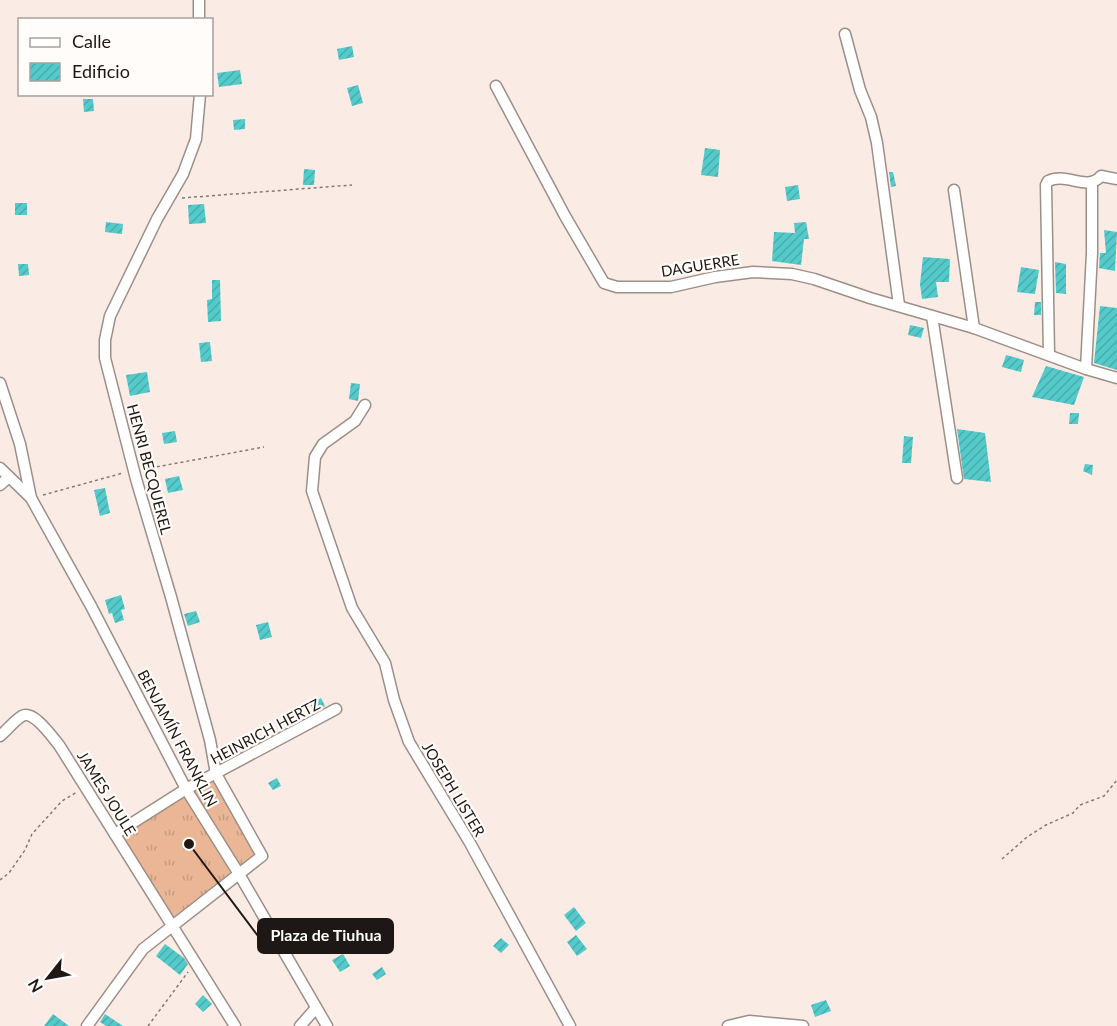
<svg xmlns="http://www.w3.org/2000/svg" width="1117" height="1026" font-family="Lato,sans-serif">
	<defs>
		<pattern id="grass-tufts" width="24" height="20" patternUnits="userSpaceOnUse" patternTransform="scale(1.5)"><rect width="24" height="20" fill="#eab696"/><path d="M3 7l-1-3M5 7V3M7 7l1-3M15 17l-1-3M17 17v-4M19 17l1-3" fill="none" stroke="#c89c80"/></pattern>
		<pattern id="building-hatch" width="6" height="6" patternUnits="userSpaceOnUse" patternTransform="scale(1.5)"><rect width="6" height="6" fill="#54caca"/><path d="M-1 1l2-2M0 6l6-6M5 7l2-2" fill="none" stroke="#49adad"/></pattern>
	</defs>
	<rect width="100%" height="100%" fill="#faece4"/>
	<polygon fill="url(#grass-tufts)" points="215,776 260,853 172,922 118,835"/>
	<g fill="url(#building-hatch)">
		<polygon points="352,46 354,57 339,60 337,49"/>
		<polygon points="240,70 242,84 219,87 217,73"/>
		<polygon points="358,85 363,103 352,106 347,88"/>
		<polygon points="83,99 93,99 94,111 84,112"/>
		<polygon points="245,119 245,129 234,130 233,120"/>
		<polygon points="705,148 720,150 718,177 701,175"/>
		<polygon points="304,169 315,170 314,185 303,185"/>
		<polygon points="889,172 893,172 896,186 891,187"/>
		<polygon points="798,185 800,199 787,201 785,187"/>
		<rect x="15" y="203" width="12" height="12"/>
		<polygon points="204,204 206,223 189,224 188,205"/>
		<polygon points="106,222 123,224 122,234 105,232"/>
		<polygon points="806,222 809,239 804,239 801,265 772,261 774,232 795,233 794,223"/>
		<polygon points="1104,230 1117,232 1115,271 1099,268 1100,253 1106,253"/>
		<polygon points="923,257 950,259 949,282 936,282 938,297 922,299 920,284"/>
		<polygon points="1055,262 1066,264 1066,294 1056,293"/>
		<polygon points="18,264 28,264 29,275 19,276"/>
		<polygon points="1021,267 1039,270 1035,294 1017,292"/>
		<polygon points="212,280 220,280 221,321 208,322 207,300 212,299"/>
		<polygon points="1035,302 1041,302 1041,315 1034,315"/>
		<polygon points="1100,306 1117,308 1117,370 1094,363"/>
		<polygon points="910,325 924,328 921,338 908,335"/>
		<polygon points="210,342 212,361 201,362 199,343"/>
		<polygon points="1006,355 1024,360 1021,372 1002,367"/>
		<polygon points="1046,366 1084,377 1074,405 1032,397"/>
		<polygon points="147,372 150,392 130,396 126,375"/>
		<polygon points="351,383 360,384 358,401 349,399"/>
		<polygon points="1070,413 1079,413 1078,424 1069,424"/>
		<polygon points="957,429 985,433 991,482 964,479"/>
		<polygon points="175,431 177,442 164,444 162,433"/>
		<polygon points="904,436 913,437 911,463 902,463"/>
		<polygon points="1085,464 1093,465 1092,475 1083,471"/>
		<polygon points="179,476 183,490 168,493 165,479"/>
		<polygon points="105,488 110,513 100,516 94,490"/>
		<polygon points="121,595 125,609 121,610 124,620 115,623 112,613 109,614 105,600"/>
		<polygon points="196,611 200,622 188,626 184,614"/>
		<polygon points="268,622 272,637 260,640 256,625"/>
		<polygon points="321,698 325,706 315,712 310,704"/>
		<polygon points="277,778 281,786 273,790 268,783"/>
		<polygon points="574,907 586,923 576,931 564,915"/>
		<polygon points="576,935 587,949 577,956 567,942"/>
		<polygon points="501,938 509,945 501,953 493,946"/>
		<polygon points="165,944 184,958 188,964 180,975 156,956"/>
		<polygon points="343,954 350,966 340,972 332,960"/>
		<polygon points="382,967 386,974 377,980 372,974"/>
		<polygon points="203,995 212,1004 203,1012 195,1004"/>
		<polygon points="826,1000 831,1011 815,1017 811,1005"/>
		<polygon points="53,1014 69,1026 44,1026"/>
		<polygon points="105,1014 123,1026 106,1026 100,1022"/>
	</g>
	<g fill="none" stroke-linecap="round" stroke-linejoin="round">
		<g stroke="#9c8f88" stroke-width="13">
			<g id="minor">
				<polyline points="199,0 199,20"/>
				<polyline points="845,34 860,90 871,117 877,143 899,305"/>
				<polyline points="496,86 565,216 604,283 617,287 671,287 715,277 753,272 792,274 814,279 870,298 974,328 1086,369 1117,378"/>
				<polyline points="954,190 974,328"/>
				<polyline points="932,316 957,478"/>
				<path d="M1049 355 1046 185 1048 181C1067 172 1087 192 1101 176L1117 179"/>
				<polyline points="1086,369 1092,253 1092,182"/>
				<polyline points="0,383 20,444 31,498"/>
				<polyline points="365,405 355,421 323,444 315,457 312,491 352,608 385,663 394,700 409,742 470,843 570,1026"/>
				<polyline points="0,468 31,498 91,606 186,789 239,874 327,1026"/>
				<polyline points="0,485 9,477"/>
				<path d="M0 736C7 730 14 721 22 716 34 710 52 737 59 745L235 1026"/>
				<polyline points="115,834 186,789 336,709"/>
				<polyline points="87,1026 143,949 262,856 216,774 210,740 171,597 136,479 105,358 105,340 110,316 157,219 183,174 196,139 200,94"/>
				<polyline points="300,1026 316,1008"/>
				<polyline points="728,1026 749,1021 803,1026"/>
			</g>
		</g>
		<g stroke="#847a75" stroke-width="1.5" stroke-dasharray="3 3" stroke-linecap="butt">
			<polyline points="182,198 352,185"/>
			<polyline points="145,469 264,447"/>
			<polyline points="43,495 123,473"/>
			<polyline points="1002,859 1027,837 1046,825 1073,813 1080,805 1104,796 1117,780"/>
			<polyline points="0,880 9,873 25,850 32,834 62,801 77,792"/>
			<polyline points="148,1026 188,972"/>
		</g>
		<use href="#minor" stroke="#fff" stroke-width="10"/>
	</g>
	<g text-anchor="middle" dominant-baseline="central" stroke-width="4.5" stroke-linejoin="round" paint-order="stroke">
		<g font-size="15" fill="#1d1815" stroke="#fffcfa">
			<text transform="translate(700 265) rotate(-9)">DAGUERRE</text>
			<text transform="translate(150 469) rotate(75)">HENRI BECQUEREL</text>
			<text transform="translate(265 731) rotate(-28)">HEINRICH HERTZ</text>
			<text transform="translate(178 738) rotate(62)">BENJAMÍN FRANKLIN</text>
			<text transform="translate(454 789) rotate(59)">JOSEPH LISTER</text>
			<text transform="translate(107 793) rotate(58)">JAMES JOULE</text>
		</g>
	</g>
	<path fill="none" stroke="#1d1815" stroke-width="2" d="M189 844L258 936"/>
	<circle fill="#1d1815" stroke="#fffcfa" stroke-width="2" cx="189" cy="844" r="6"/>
	<rect fill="#1d1815" stroke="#1d1815" stroke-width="2" x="258" y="919" width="135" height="34" rx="6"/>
	<g font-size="16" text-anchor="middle" font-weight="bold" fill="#fff">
		<text x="326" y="941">Plaza de Tiuhua</text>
	</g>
	<rect x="18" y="18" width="195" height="78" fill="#fffcfa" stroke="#a5a19e" stroke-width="1.5"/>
	<rect x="30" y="38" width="30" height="9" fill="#ffffff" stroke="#a5a19e" stroke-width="1.5"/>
	<text x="72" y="48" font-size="18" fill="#1d1815">Calle</text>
	<rect x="30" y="63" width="30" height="18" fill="url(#building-hatch)" stroke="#a5a19e" stroke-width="1.5"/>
	<text x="72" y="78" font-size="18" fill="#1d1815">Edificio</text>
	<g transform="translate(48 978) rotate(239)" stroke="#fffcfa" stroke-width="4.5" paint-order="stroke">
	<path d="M0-4.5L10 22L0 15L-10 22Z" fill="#1d1815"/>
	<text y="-9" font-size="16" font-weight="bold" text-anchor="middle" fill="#1d1815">N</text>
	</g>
</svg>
